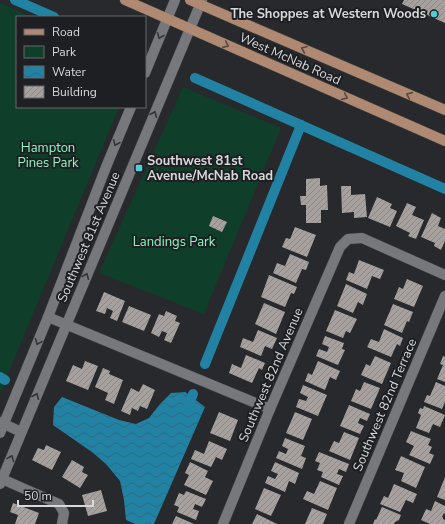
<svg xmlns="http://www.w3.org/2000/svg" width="445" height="524" font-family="'Nunito Sans',sans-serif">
	<defs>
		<pattern id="water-waves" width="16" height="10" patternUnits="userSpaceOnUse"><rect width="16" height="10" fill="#2182a3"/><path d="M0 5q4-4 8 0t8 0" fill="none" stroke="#2c6b81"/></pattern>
		<pattern id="building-hatch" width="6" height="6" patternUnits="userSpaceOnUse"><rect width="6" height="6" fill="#a6a19f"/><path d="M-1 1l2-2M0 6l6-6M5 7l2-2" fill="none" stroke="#8c8988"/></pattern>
	</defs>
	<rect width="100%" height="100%" fill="#27292c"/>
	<g fill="#0f3f2a">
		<polygon points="0,3 31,17 17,17 17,107 119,107 0,393"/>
		<polygon points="183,87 281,128 204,314 99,273"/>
	</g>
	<polygon fill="url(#water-waves)" points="185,392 205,407 154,524 135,524 126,520 124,500 120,481 106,464 92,452 53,425 54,407 62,397 119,420 136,424 149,418 160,404 171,393"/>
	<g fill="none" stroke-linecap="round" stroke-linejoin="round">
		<g stroke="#2182a3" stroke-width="10">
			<polyline points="15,0 54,17"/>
			<polyline points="195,78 445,189"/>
			<polyline points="205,364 301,125"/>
			<polyline points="0,377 5,380"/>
			<polyline points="187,409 193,394"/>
		</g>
	</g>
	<g fill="url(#building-hatch)">
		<polygon points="404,0 445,0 445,23 402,4"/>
		<polygon points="320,178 320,186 327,185 328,210 321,210 321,223 306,223 306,205 301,205 300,196 306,196 306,179"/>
		<polygon points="341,186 351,186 351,195 365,194 367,217 354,218 354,212 342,213"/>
		<polygon points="377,197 392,204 390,208 397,211 390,227 368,218"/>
		<polygon points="407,203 416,207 412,215 424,220 416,239 408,236 410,233 396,226"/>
		<polygon points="432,213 441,218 438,226 445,229 445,241 441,250 434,246 435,243 421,237"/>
		<polygon points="213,216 227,222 222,232 209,226"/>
		<polygon points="295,227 316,235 307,257 282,247 286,238 290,239"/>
		<polygon points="290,254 309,262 306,270 302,269 296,283 273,273 277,263 285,266"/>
		<polygon points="359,260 384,270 380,279 372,276 367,289 346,280 349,272 354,274"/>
		<polygon points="269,275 297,287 294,294 291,293 285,307 261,297"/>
		<polygon points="407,279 423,286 414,307 394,299 399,287 403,289"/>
		<polygon points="346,284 367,294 363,305 358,302 353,313 337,306"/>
		<polygon points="104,292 125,301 117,321 110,318 113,311 107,308 105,314 96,311"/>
		<polygon points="264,303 285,312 276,334 255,324"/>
		<polygon points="393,304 413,312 409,322 407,321 402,333 384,325"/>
		<polygon points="129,306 151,315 144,331 122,322"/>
		<polygon points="335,310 357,319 350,333 346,331 343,338 326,331"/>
		<polygon points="166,311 177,316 175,321 180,323 171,343 164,340 167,333 162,331 159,337 151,333 159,314 164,316"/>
		<polygon points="384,329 403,338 400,346 397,344 391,357 367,347 371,339 379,342"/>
		<polygon points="258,330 277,338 272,349 265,346 261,356 240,347 243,338 253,342"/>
		<polygon points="325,336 344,343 342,349 345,350 338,365 316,356 319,349 327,352 329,347 322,344"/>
		<polygon points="246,355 265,363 262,370 259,368 252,383 229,373 232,364 241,368"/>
		<polygon points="375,356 391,363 382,384 361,375 366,364 370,366"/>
		<polygon points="443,356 445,357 445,382 437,379 443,365 440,364"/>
		<polygon points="85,361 98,366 88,390 66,381 73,365 82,369"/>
		<polygon points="318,361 340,371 336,380 330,377 325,390 305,381 308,373 312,375"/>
		<polygon points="103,368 110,371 109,374 123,380 114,404 105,400 108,393 95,387"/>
		<polygon points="364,382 380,388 371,409 351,401 356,389 360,391"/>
		<polygon points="436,382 445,386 445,402 442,409 424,402 427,395 430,396"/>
		<polygon points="143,384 155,390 147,409 140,406 138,411 132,408 130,415 121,411 131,388 139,392"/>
		<polygon points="303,385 327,395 318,416 296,407 299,399 306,401 308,397 300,393"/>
		<polygon points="349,405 370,414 367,421 360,418 358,423 364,426 360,434 340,426"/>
		<polygon points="424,406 445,415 440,427 433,424 429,433 416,428 421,415 418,413 420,408 423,409"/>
		<polygon points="219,412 238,420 230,441 210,433"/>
		<polygon points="295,412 312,419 303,440 286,433"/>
		<polygon points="411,431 431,439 428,445 432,447 429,453 434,455 430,464 409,455 414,446 406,442"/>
		<polygon points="344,432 359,438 350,460 329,451 334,441 339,443"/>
		<polygon points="285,438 305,446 301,456 306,458 302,469 276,458 279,451 286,454 288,449 282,446"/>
		<polygon points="209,441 227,449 222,460 216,457 211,467 191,459 195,450 204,454"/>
		<polygon points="46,445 61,452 52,470 32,460 38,448 44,450"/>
		<polygon points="319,452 349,464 346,472 339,469 337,474 343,476 339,485 321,477 323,472 317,470 320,463 315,461"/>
		<polygon points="401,456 425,467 416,488 401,481 404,473 395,470"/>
		<polygon points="72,460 84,467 82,472 88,475 80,488 62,477"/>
		<polygon points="190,462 208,471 205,477 213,481 206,495 184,485 189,475 185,473"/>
		<polygon points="275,462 299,473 295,484 289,481 285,492 265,483 268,476 275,479 278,474 271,471"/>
		<polygon points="445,477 445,500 437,497"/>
		<polygon points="320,481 337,488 328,510 303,499 307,491 314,494"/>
		<polygon points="394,484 417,494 413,503 406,500 400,512 380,504 384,496 388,498"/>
		<polygon points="264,488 281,495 271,516 255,509"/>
		<polygon points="101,490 107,511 88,516 82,495"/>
		<polygon points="186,491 206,499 202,507 195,504 193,509 199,511 196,520 177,512 179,507 174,505 179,493 184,495"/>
		<polygon points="435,501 445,506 445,514 444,513 442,517 443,517 443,519 445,520 445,524 430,524 421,520 426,509 431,511"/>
		<polygon points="13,503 39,513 35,524 15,524 18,515 10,512"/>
		<polygon points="382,507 401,515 399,520 395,522 394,524 373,524 375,519 376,520"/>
		<polygon points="312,508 327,514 323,524 305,524"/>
		<polygon points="257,514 277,524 252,524"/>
		<polygon points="176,516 194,524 172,524"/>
	</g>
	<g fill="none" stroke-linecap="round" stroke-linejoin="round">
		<g stroke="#444547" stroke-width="11">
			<g id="minor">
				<polyline points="48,317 270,409"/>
				<polyline points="0,422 21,432"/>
				<polyline points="2,479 59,504 64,513 62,524"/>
				<polyline points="223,524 270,409 340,247 348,239 362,238 445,275"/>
				<polyline points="349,524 445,296"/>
			</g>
		</g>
		<g stroke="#444547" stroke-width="11">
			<g id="tertiary">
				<polyline points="145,73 175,0"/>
				<polyline points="0,433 48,317 106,167 131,107"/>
				<polyline points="0,484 202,0"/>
			</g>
		</g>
		<g stroke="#444547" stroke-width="11">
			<g id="primary">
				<polyline points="125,0 445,141"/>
				<polyline points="190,0 445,110"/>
			</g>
		</g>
		<use href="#minor" stroke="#77787c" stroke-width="10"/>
		<use href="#tertiary" stroke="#77787c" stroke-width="10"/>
		<use href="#primary" stroke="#af8971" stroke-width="10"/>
	</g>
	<defs><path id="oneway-chevron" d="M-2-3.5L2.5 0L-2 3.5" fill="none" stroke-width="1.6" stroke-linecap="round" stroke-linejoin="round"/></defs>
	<g stroke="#343538">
		<use href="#oneway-chevron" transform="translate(160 36) rotate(113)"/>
		<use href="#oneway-chevron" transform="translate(154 114) rotate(-67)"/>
		<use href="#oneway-chevron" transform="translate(116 143) rotate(113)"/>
		<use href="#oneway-chevron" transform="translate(86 276) rotate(-67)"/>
		<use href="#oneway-chevron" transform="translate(38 342) rotate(112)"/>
		<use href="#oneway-chevron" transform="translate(36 396) rotate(-67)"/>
		<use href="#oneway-chevron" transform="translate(11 458) rotate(-67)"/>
	</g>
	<g stroke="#584942">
		<use href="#oneway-chevron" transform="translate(226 45) rotate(24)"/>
		<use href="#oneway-chevron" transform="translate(304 49) rotate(-157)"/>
		<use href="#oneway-chevron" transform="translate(409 95) rotate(-156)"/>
		<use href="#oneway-chevron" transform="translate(345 97) rotate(24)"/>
	</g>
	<g fill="#52ccd6" stroke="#1e1f22" stroke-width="1.5">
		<circle cx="434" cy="14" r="4"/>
		<rect x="135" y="164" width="8" height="8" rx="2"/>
	</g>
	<g text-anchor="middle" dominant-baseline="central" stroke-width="4" stroke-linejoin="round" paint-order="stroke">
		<g font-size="13" font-weight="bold" fill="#d7d8da" stroke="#1e1f22" text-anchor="end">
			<text x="426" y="14">The Shoppes at Western Woods</text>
			<text x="147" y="161" text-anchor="start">Southwest 81st<tspan x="147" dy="15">Avenue/McNab Road</tspan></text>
		</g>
		<g font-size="13" fill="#d7d8da" stroke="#1e1f22">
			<text transform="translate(290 59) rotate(24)">West McNab Road</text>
			<text transform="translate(89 237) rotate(-67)">Southwest 81st Avenue</text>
			<text transform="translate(271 375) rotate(-67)">Southwest 82nd Avenue</text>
			<text transform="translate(385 405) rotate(-67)">Southwest 82nd Terrace</text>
		</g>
		<g font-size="13" fill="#88f7c0" stroke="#1e1f22">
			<text x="48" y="148">Hampton<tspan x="48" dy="15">Pines Park</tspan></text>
			<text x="174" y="242">Landings Park</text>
		</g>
	</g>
	<rect x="16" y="16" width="130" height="92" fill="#1e1f22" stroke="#68696c"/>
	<rect x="24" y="29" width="20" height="6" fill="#af8971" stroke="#68696c"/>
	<text x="52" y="36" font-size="12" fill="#d7d8da">Road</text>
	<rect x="24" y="46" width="20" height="12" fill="#0f3f2a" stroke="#68696c"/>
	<text x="52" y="56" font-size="12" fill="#d7d8da">Park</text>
	<rect x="24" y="66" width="20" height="12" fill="url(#water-waves)" stroke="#68696c"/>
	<text x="52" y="76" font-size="12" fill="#d7d8da">Water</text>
	<rect x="24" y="86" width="20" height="12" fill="url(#building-hatch)" stroke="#68696c"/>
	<text x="52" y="96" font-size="12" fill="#d7d8da">Building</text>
	<path d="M18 500v6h75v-6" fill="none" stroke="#d7d8da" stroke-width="2"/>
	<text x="24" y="500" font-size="12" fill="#d7d8da" stroke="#1e1f22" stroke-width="3" paint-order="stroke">50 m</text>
</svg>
